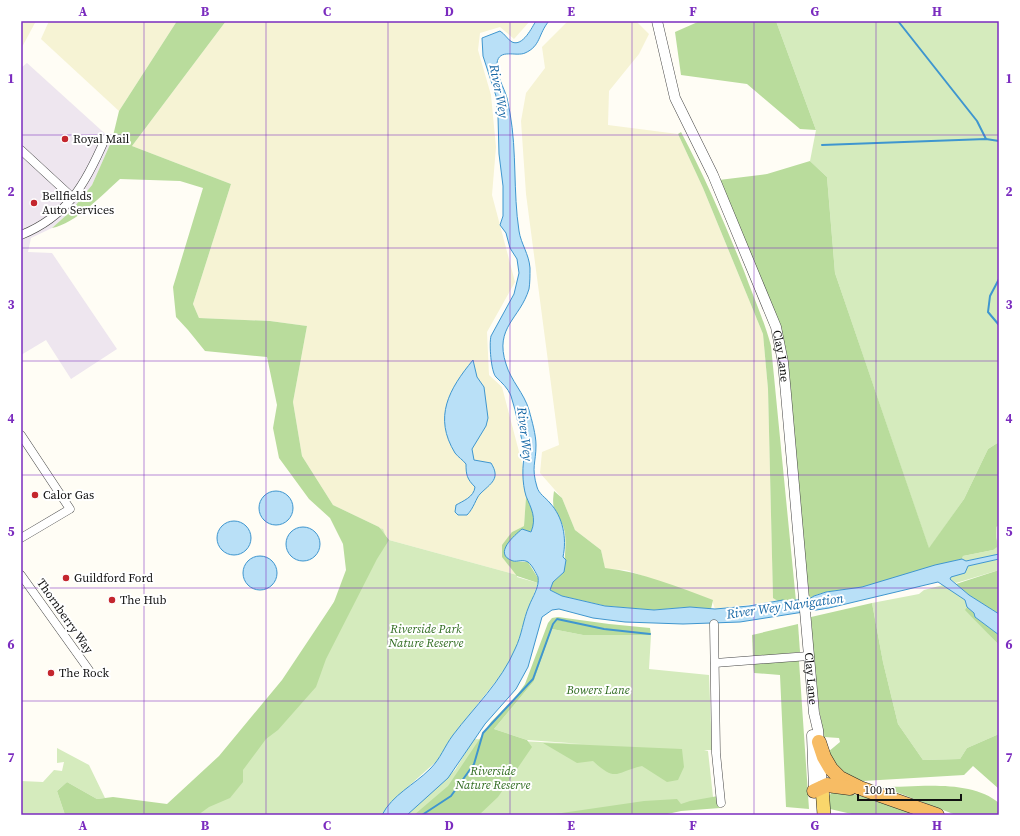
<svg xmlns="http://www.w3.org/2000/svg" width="1020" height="836" font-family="'Source Serif 4',serif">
	<rect width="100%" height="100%" fill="#fffdf5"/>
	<polygon fill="#eee6ef" points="27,63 112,140 92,185 71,211 52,228 31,238 28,252 52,253 117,349 71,379 46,340 21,355 21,68"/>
	<g fill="#f6f3d4">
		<polygon points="21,21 36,21 21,49"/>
		<polygon points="49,21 177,21 119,111 41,39"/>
		<polygon points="226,21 530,21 514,39 500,27 480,33 478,50 491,95 496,147 492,195 515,282 487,332 489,375 502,387 523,467 526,497 524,526 512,532 517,575 389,540 379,527 333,505 302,456 293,402 307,326 270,321 199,318 193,304 231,184 132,146"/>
		<polygon points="568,21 636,21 649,34 639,54 609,91 608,125 678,134 703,188 763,334 768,389 773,597 778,601 715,609 712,600 626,570 605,569 601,550 575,530 562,498 540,473 542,452 559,445 526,194 521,121 526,93 545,68 542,47"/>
	</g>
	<g fill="#d5ebbd">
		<polygon points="776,21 999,21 999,442 988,449 964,499 929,549 835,273 827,177 810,161 816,130"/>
		<polygon points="999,526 999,554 966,561 962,559 963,556 993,550 997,538 996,527"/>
		<polygon points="379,528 383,529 386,537 389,540 517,575 517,577 538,583 526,615 517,646 504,671 453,735 439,759 390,803 382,815 189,815 217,794"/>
		<polygon points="999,559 999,570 956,583 950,579 950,577 965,573 968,566"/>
		<polygon points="943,585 965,600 967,607 966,610 999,645 999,734 967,748 960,759 923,760 898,724 883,662 872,603 919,594 924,590"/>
		<polygon points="552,629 583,635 651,635 649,669 709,675 712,750 704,750 708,751 714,806 641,815 407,815 455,770 474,739 583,744 527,740 494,729 534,681"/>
		<polygon points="57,748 89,765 105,798 97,799 67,782 57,791 65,815 21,815 21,781 43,782 54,770 62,771 64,762 57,763"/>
	</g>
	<g fill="#b9dc9c">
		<path d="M177 21H226L132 146 231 184 193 304 199 318 270 321 307 326 293 402 302 456 333 505 379 527 389 540 377 559 326 659 316 687 278 730 266 739 243 770V782L230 798 209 807 198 815H65L57 791 67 782 97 799 113 797 167 804 219 756 282 680 334 602 346 570 343 544 330 518 309 499 279 458 273 428 277 405 267 357 205 351 188 330 176 317 173 287 203 188 180 181 120 179C103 194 75 224 52 228L71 211 92 185 112 140 119 111Z"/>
		<polygon points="700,21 776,21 816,130 800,129 747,84 681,75 675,32"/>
		<path d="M681 132C705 177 725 224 744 271 753 296 764 320 771 346L796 601H778L773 598 768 389 763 334 703 188 678 134Z"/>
		<path d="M810 161 827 177 835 273 929 548 964 499 988 449 999 442V526L996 527 997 547 993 550 963 556 962 559C928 566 896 579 862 587 845 591 823 589 809 599L785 353 719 180 767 174Z"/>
		<path d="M554 491 562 498 575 530 601 550 605 568C642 572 678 587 713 600L711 609 690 607 654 610 606 606 562 596 550 590 553 582 564 572C564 558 568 539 563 526 556 509 551 512 554 491Z"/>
		<path d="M526 497C532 506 539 524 529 533L526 530 512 561 528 562 538 578V583L517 576 502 557V545L512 532 524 526Z"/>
		<polygon points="999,570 999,614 969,595 956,584"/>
		<path d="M872 603 883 662 898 724 923 760 960 759 967 748 999 734V789L973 766 964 775 863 781C843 774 839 770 828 752L840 742 839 738 824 737 815 686 811 617Z"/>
		<polygon points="967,607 974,613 975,617 999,635 999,645 965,610"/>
		<polygon points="558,617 609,624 650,628 651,635 583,635 552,629 534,681 494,729 527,740 532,747 498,797 479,815 414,815 448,786 491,722 515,698 525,684 548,623 552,618"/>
		<polygon points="798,624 800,652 753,657 752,635"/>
		<polygon points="799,661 809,809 786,807 780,675 754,673 753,663"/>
		<path d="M543 743 682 749 684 767 678 780 667 782 642 766C615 772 617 783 593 761L577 763Z"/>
		<path d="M883 787C918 787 971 779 999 803V815H956Z"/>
		<polygon points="834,789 890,804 918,815 856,815 830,809 829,796"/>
		<polygon points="718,796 720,808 681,811 663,815 548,815 644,801 677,799 681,804 690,801"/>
	</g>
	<g fill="#b9e0f7" stroke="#3f96cf">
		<path d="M536 21H549C538 34 541 46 525 53 516 57 499 48 497 63 496 76 504 87 507 98 508 103 509 108 510 113 517 152 513 192 519 231 521 244 529 254 530 268 530 275 530 283 529 289 520 319 494 327 506 364 511 381 524 393 529 410 532 421 536 435 536 445 536 463 531 467 537 487 539 494 545 497 550 503 563 517 567 538 563 557L566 560 564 572 553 582 550 590 562 596 605 606 654 610 690 607 715 609 749 606 783 600 785 601 809 599 814 596 826 592 862 587 935 565 962 559 966 561 999 554V559L968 566 965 573 951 577 950 579 969 595 999 614V635L975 617 974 613 967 607 965 600 938 582 829 608 740 622 683 624 625 622 593 618 559 609 552 610 542 617 528 667 516 689 485 724 448 778 407 815H382C392 795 414 785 430 769 441 758 444 747 453 735 475 706 501 682 515 649 522 635 523 620 529 606 532 598 540 586 538 577 536 573 532 565 528 562 523 559 517 562 513 561 492 554 515 535 522 529L531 532C537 518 531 508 526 496 522 483 522 465 525 453 520 434 517 414 511 396 508 388 502 383 496 377 491 372 489 344 491 336L514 294 519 273 517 259 510 248 506 233 500 225 503 216V186L499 154 498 117 496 96 483 56 482 38 500 31C505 34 508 40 512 42 523 47 532 27 536 21Z"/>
		<path d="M473 360 477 377 484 387 488 418 486 426 472 449 474 460 491 463C501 479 491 483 480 494 476 498 474 508 467 515H458L455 512 456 505C463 501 474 497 475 487 467 479 466 475 466 464 463 460 458 457 455 453 433 417 449 389 473 360Z"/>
		<circle cx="276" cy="508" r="17"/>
		<circle cx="234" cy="538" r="17"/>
		<circle cx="303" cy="544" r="17"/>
		<circle cx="260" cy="573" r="17"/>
	</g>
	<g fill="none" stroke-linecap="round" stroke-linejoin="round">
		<g stroke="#3f96cf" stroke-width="2">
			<polyline points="898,21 977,121 986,139"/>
			<polyline points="822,145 986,139 999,141"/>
			<polyline points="999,279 990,296 988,312 999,325"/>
			<polyline points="422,815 451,796 474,764 483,733 533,679 553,624 557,619 604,629 650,634"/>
		</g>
		<g stroke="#444" stroke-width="9">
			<g id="minor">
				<polyline points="21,150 73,198"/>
				<path d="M21 235C68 216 86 183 105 139"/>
				<polyline points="21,435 70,509 21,538"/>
				<polyline points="21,575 89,670"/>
				<polyline points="714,624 716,753 721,803"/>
				<polyline points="715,663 809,656"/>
			</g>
		</g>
		<g stroke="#444" stroke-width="11">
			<g id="tertiary">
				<path id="s1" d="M657 21 675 98 713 175 776 327 783 362 786 394 814 713 818 730 822 787"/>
				<polyline points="812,735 814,791"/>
			</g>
		</g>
		<g stroke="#222" stroke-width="14">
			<polyline id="primary" points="822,787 824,815"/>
		</g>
		<g stroke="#222" stroke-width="15">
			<g id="trunk">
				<polyline points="819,742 824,757 831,769 840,778 860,788 937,815"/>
				<polyline points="814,791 827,785 850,788"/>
			</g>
		</g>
		<use href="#minor" stroke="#fff" stroke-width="8"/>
		<use href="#tertiary" stroke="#fff" stroke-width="10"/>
		<use href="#primary" stroke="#f9d66b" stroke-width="13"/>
		<use href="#trunk" stroke="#f7bc64" stroke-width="14"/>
	</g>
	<path fill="none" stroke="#7b2cbf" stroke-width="1" stroke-opacity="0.55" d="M144 21V815M266 21V815M388 21V815M510 21V815M632 21V815M754 21V815M876 21V815M21 135H999M21 248H999M21 361H999M21 475H999M21 588H999M21 701H999"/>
	<g fill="#c4262e" stroke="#fff" stroke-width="1.5">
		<circle cx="65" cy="139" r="4"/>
		<circle cx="34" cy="203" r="4"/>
		<circle cx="35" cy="495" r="4"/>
		<circle cx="66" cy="578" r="4"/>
		<circle cx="112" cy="600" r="4"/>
		<circle cx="51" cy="673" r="4"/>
	</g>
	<g text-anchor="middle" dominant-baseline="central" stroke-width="4" stroke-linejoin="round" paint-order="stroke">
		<g font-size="12" fill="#111" stroke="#fff" text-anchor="start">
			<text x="73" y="139">Royal Mail</text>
			<text x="42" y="196">Bellfields<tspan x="42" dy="14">Auto Services</tspan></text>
			<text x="43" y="495">Calor Gas</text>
			<text x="74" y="578">Guildford Ford</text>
			<text x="120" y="600">The Hub</text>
			<text x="59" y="673">The Rock</text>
		</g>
		<g font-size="12" fill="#111" stroke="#fff">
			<text stroke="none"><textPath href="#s1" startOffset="359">Clay Lane</textPath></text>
			<text transform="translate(65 616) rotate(55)">Thornberry Way</text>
			<text stroke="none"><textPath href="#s1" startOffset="683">Clay Lane</textPath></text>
		</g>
		<g font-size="12" font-style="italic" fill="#2f6b1f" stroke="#fff">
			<text x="426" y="629">Riverside Park<tspan x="426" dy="14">Nature Reserve</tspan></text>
			<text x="598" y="690">Bowers Lane</text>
			<text x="493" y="771">Riverside<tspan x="493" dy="14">Nature Reserve</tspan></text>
		</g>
		<g font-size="13" font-style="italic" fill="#1768a6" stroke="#fff">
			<text transform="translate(499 91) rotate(79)">River Wey</text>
			<text transform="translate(525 434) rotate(83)">River Wey</text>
			<text transform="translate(785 606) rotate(-8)">River Wey Navigation</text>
		</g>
	</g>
	<rect width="1020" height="836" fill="none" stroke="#ffffff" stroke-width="44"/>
	<path d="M858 794v6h103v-6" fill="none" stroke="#111111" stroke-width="2"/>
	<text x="864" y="794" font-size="12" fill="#111111" stroke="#ffffff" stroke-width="3" paint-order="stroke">100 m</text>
	<rect x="22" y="22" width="976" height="792" fill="none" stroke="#7b2cbf" stroke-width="1.5"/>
	<g font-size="13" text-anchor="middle" font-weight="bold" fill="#7b2cbf">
		<text x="83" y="16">A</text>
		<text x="205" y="16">B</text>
		<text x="327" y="16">C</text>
		<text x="449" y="16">D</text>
		<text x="571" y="16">E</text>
		<text x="693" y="16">F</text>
		<text x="815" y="16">G</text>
		<text x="937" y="16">H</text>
		<text x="11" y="83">1</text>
		<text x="1009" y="83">1</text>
		<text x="11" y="196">2</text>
		<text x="1009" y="196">2</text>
		<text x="11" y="309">3</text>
		<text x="1009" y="309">3</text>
		<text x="11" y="423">4</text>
		<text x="1009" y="423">4</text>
		<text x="11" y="536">5</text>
		<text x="1009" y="536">5</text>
		<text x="11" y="649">6</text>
		<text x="1009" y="649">6</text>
		<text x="11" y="762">7</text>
		<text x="1009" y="762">7</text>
		<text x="83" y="830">A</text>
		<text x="205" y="830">B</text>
		<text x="327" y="830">C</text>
		<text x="449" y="830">D</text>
		<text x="571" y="830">E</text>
		<text x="693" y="830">F</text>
		<text x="815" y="830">G</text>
		<text x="937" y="830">H</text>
	</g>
</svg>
